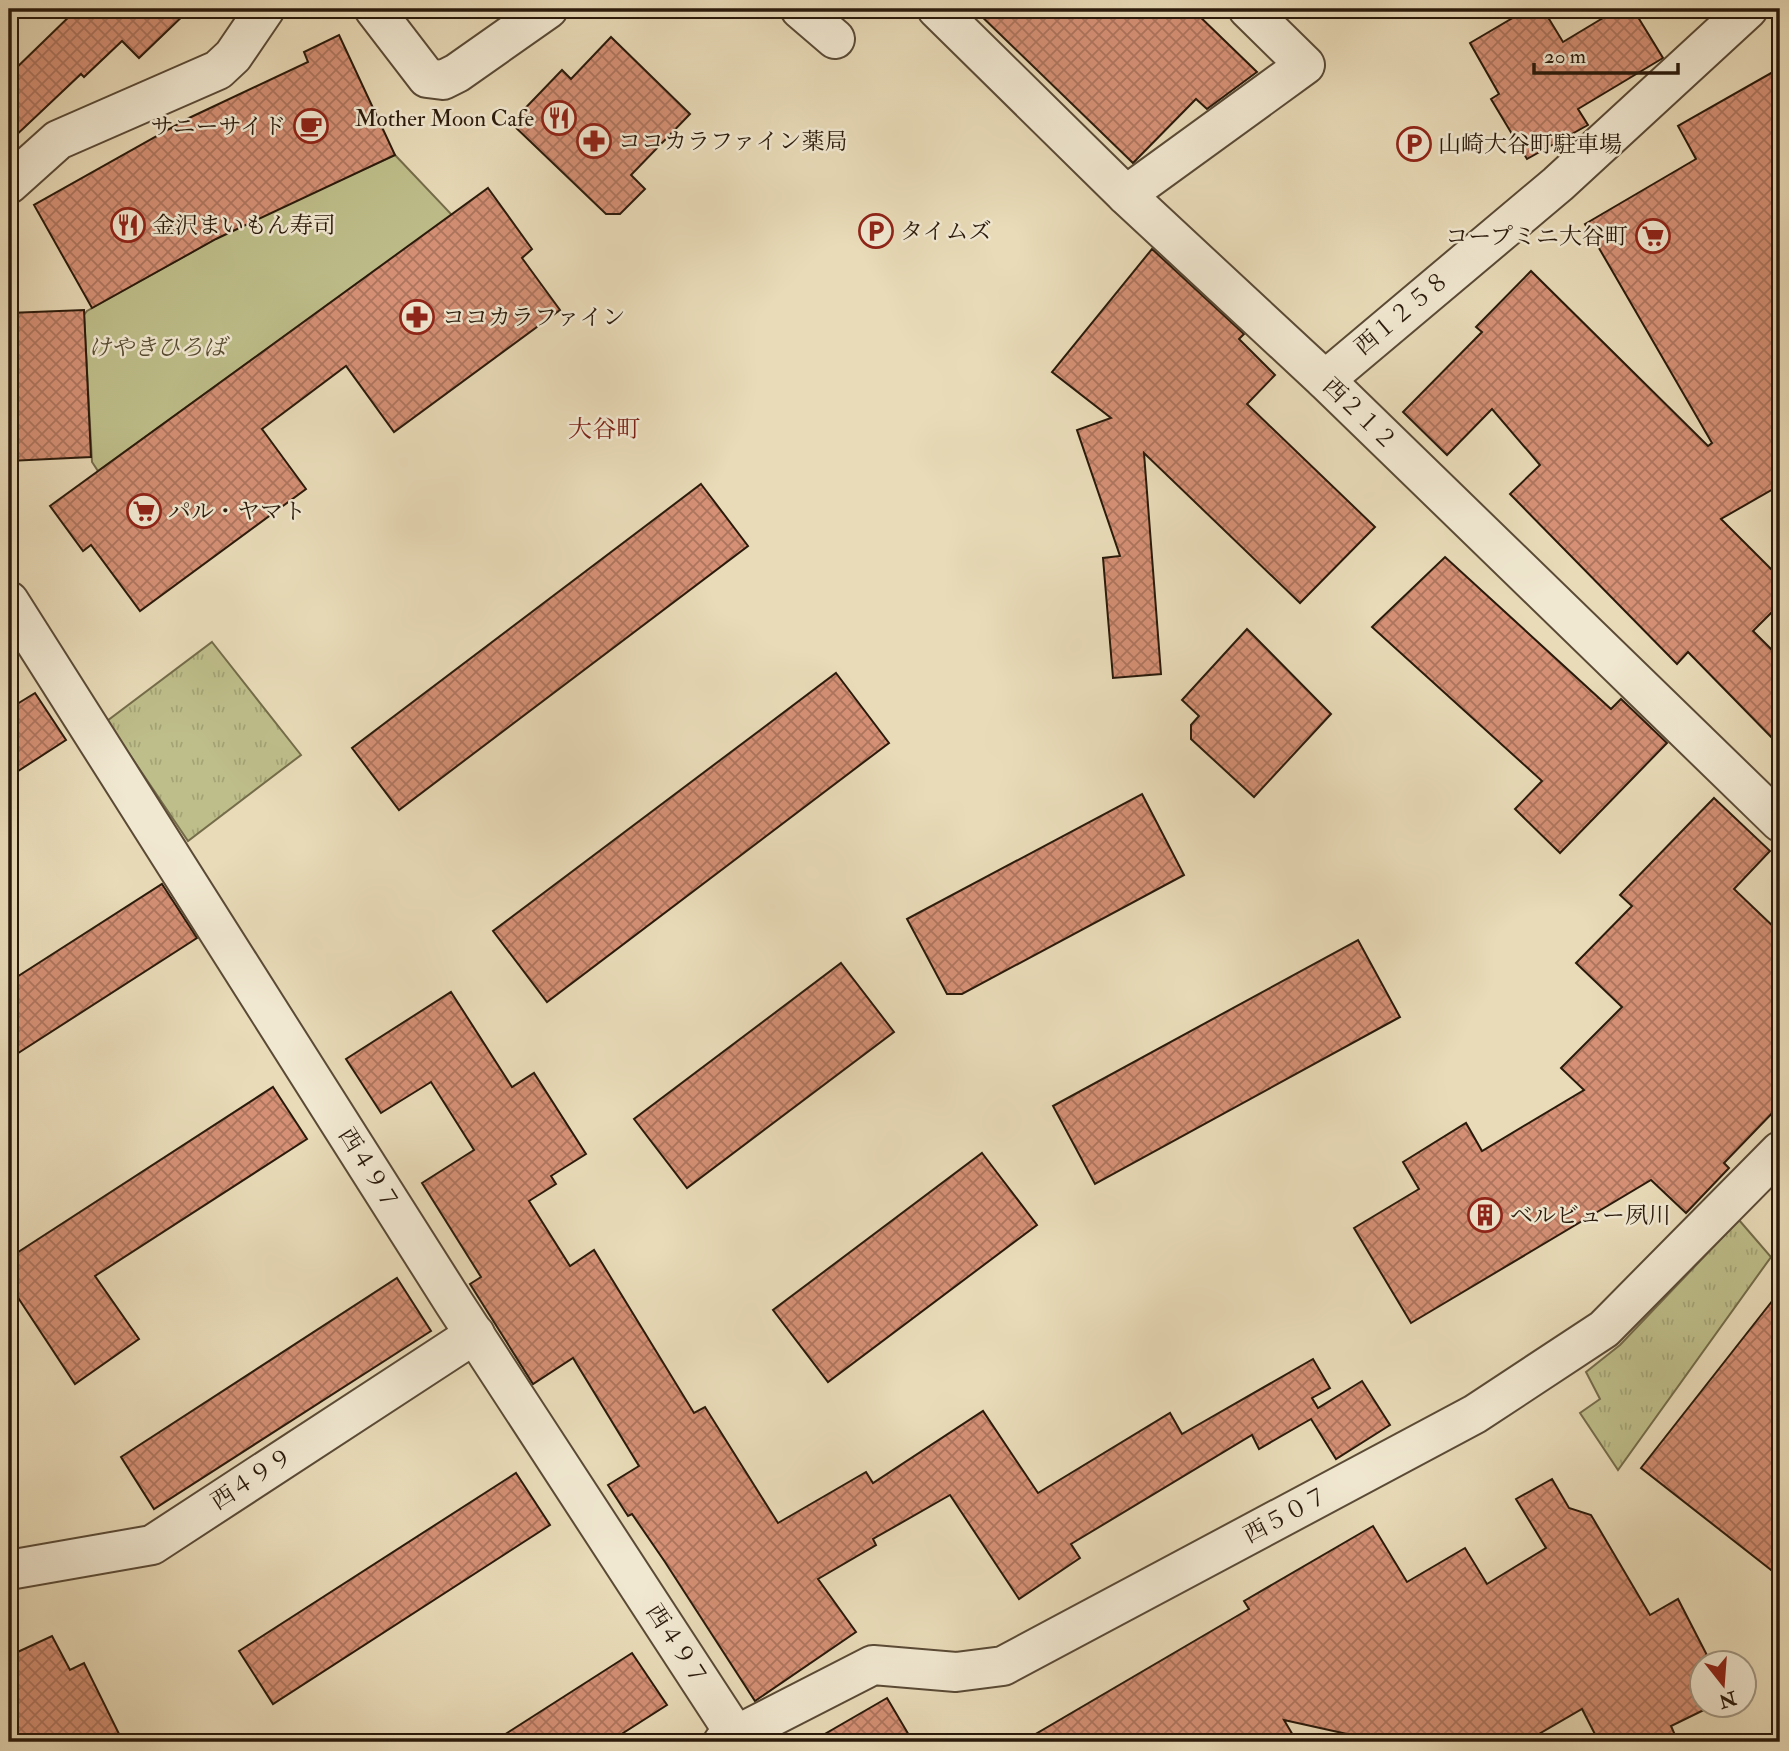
<svg xmlns="http://www.w3.org/2000/svg" width="1789" height="1751" font-family="'IM FELL Double Pica','Noto Serif JP',serif">
	<defs>
		<pattern id="grass-tufts" width="24" height="20" patternUnits="userSpaceOnUse" patternTransform="scale(1.75)"><rect width="24" height="20" fill="#bebe8a"/><path d="M3 7l-1-3M5 7V3M7 7l1-3M15 17l-1-3M17 17v-4M19 17l1-3" fill="none" stroke="#a3a376"/></pattern>
		<pattern id="building-cross-hatch" width="8" height="8" patternUnits="userSpaceOnUse" patternTransform="scale(1.75)"><rect width="8" height="8" fill="#d59075"/><path d="M0 0l8 8M0 8l8-8" fill="none" stroke="#ad755e"/></pattern>
	</defs>
	<rect width="100%" height="100%" fill="#e9dbb8"/>
	<filter id="stains"><feTurbulence type="fractalNoise" baseFrequency=".00286" numOctaves="4"/><feColorMatrix values="0 0 0 0 .2 0 0 0 0 .09 0 0 0 0 .02 0 0 0 .5 -.17"/></filter>
	<radialGradient id="worn" r=".72"><stop offset=".6" stop-color="#630" stop-opacity="0"/><stop offset="1" stop-color="#630" stop-opacity=".3"/></radialGradient>
	<g fill="url(#grass-tufts)" stroke="#746c4a" stroke-width="2">
		<polygon points="212,642 301,755 188,841 107,721"/>
		<polygon points="1739,1220 1771,1257 1618,1470 1580,1413 1600,1399 1586,1372 1620,1345"/>
	</g>
	<polygon fill="#bebe8a" stroke="#746c4a" stroke-width="2" points="395,155 452,215 98,471 92,462 84,315 87,311 233,229"/>
	<g fill="url(#building-cross-hatch)" stroke="#2a1a0b" stroke-width="2">
		<polygon points="77,9 190,9 139,58 122,41 84,77 81,74 9,142 9,75"/>
		<polygon points="974,9 1192,9 1257,72 1207,109 1196,99 1133,163"/>
		<polygon points="1528,9 1543,9 1563,42 1618,9 1633,9 1663,58 1578,109 1588,125 1527,159 1491,99 1499,94 1470,43"/>
		<polygon points="339,35 395,155 216,239 92,308 34,205 189,118 308,62 304,52"/>
		<polygon points="611,37 690,114 631,175 645,189 620,214 606,214 511,123 562,70 571,79"/>
		<polygon points="1780,68 1780,485 1721,519 1780,578 1780,604 1753,631 1780,658 1780,746 1688,652 1677,664 1510,494 1540,465 1492,409 1447,455 1403,412 1482,332 1476,327 1531,271 1708,446 1712,443 1585,224 1696,159 1678,126"/>
		<polygon points="488,188 532,249 522,258 560,310 394,432 346,366 262,429 306,489 140,611 91,545 83,551 50,506"/>
		<polygon points="1152,249 1244,334 1239,339 1275,375 1247,404 1375,527 1300,603 1144,453 1161,674 1113,678 1103,558 1120,556 1077,430 1111,418 1052,372"/>
		<polygon points="84,310 91,457 9,461 9,313"/>
		<polygon points="701,484 748,546 399,810 352,748"/>
		<polygon points="1445,557 1611,709 1621,699 1667,743 1560,853 1515,809 1542,781 1372,627"/>
		<polygon points="1247,629 1331,714 1254,797 1191,739 1191,725 1199,716 1182,700"/>
		<polygon points="836,673 889,743 547,1002 493,931"/>
		<polygon points="35,693 66,740 9,777 9,709"/>
		<polygon points="1142,794 1184,875 962,994 947,994 907,919"/>
		<polygon points="1714,798 1770,851 1734,889 1780,933 1780,1105 1724,1163 1729,1168 1686,1213 1651,1180 1411,1323 1354,1228 1419,1189 1403,1162 1466,1123 1482,1151 1584,1090 1561,1068 1622,1007 1576,963 1632,906 1620,895"/>
		<polygon points="162,884 197,938 9,1059 9,982"/>
		<polygon points="1358,940 1400,1017 1095,1184 1053,1106"/>
		<polygon points="841,963 894,1032 687,1188 634,1119"/>
		<polygon points="451,992 512,1087 534,1073 586,1154 551,1176 556,1184 529,1201 570,1266 594,1250 694,1413 705,1407 778,1523 866,1472 873,1483 983,1411 1038,1493 1170,1413 1182,1434 1313,1359 1330,1388 1312,1398 1318,1408 1362,1381 1390,1425 1336,1459 1311,1419 1259,1449 1252,1435 1071,1544 1080,1558 1019,1599 950,1495 873,1539 876,1545 818,1579 856,1632 755,1701 665,1562 632,1514 628,1516 608,1485 639,1466 573,1358 533,1384 470,1284 481,1277 422,1183 474,1150 431,1082 381,1113 346,1059"/>
		<polygon points="273,1087 307,1139 95,1276 139,1339 75,1384 9,1284 9,1258"/>
		<polygon points="982,1153 1037,1225 828,1382 773,1310"/>
		<polygon points="397,1278 431,1331 154,1509 121,1457"/>
		<polygon points="1780,1291 1780,1577 1641,1468"/>
		<polygon points="516,1473 550,1525 273,1704 239,1651"/>
		<polygon points="1552,1479 1569,1508 1591,1515 1650,1615 1678,1599 1711,1663 1702,1663 1702,1705 1714,1705 1671,1726 1678,1742 1599,1742 1582,1709 1525,1742 1383,1742 1284,1720 1297,1742 1022,1742 1249,1609 1244,1601 1373,1526 1407,1582 1465,1548 1487,1584 1546,1548 1516,1499"/>
		<polygon points="52,1636 70,1670 84,1663 123,1742 9,1742 9,1656"/>
		<polygon points="632,1653 667,1705 609,1742 493,1742"/>
		<polygon points="887,1698 913,1742 811,1742"/>
	</g>
	<g fill="none" stroke-linecap="round" stroke-linejoin="round">
		<g stroke="#5a4a36" stroke-width="42">
			<g id="minor">
				<polyline points="374,9 427,78 443,80 457,73 548,9"/>
				<polyline points="800,9 835,39"/>
				<polyline points="937,9 1126,195 1325,380 1780,822"/>
				<polyline points="9,184 58,140 218,70 233,56 265,9"/>
				<polyline points="1126,195 1305,65 1248,9"/>
				<polyline points="1325,380 1558,184 1748,9"/>
				<polyline points="9,601 454,1303 735,1734"/>
				<polyline points="9,1570 152,1545 475,1334"/>
				<polyline points="723,1742 873,1665 956,1672 1003,1666 1475,1414 1604,1329 1780,1151"/>
			</g>
		</g>
		<use href="#minor" stroke="#f1e8d1" stroke-width="38"/>
	</g>
	<defs>
		<g id="restaurant-ring" transform="scale(1.75)"><circle r="9.5" fill="#f1e8d1" stroke="#8f2418" stroke-width="1.5"/><path d="M-5-6h1v4h1v-4h1v4h1v-4h1v5L-1.5 .5V6h-2V.5L-5-1ZM5-6V6H3V1.5H1.5Q1.5-4 5-6Z" fill="#8f2418"/></g>
		<g id="cafe-ring" transform="scale(1.75)"><circle r="9.5" fill="#f1e8d1" stroke="#8f2418" stroke-width="1.5"/><path d="M-5.5-4.5H6V0H3Q3 3.5 0 3.5H-2.5Q-5.5 3.5-5.5 0ZM3-3.2v2h1.7v-2ZM-6 4.5H4V6H-6Z" fill="#8f2418"/></g>
		<g id="pharmacy-ring" transform="scale(1.75)"><circle r="9.5" fill="#f1e8d1" stroke="#8f2418" stroke-width="1.5"/><path d="M-2-6h4v4h4v4h-4v4h-4v-4h-4v-4h4Z" fill="#8f2418"/></g>
		<g id="parking-ring" transform="scale(1.75)"><circle r="9.5" fill="#f1e8d1" stroke="#8f2418" stroke-width="1.5"/><path d="M-3.5-5.5H1a3.5 3.5 0 0 1 0 7H-1V5.5H-3.5ZM-1-3.4V-.6H.8a1.4 1.4 0 0 0 0-2.8Z" fill="#8f2418"/></g>
		<g id="supermarket-ring" transform="scale(1.75)"><circle r="9.5" fill="#f1e8d1" stroke="#8f2418" stroke-width="1.5"/><path d="M-6-5.5h2.5l.6 2H6L4.5 2H-2.5L-4.4-4H-6ZM-1.5 3.2a1.3 1.3 0 1 0 .1 0ZM3 3.2a1.3 1.3 0 1 0 .1 0Z" fill="#8f2418"/></g>
		<g id="building-ring" transform="scale(1.75)"><circle r="9.5" fill="#f1e8d1" stroke="#8f2418" stroke-width="1.5"/><path d="M-4-6H4V6H1V3H-1V6H-4ZM-2.5-4.3h1.7v1.8h-1.7ZM.8-4.3h1.7v1.8H.8ZM-2.5-1h1.7V.8h-1.7ZM.8-1h1.7V.8H.8Z" fill="#8f2418"/></g>
	</defs>
	<g fill-rule="evenodd">
		<use href="#restaurant-ring" x="559" y="118"/>
		<use href="#cafe-ring" x="311" y="126"/>
		<use href="#pharmacy-ring" x="594" y="141"/>
		<use href="#parking-ring" x="1414" y="144"/>
		<use href="#restaurant-ring" x="128" y="225"/>
		<use href="#parking-ring" x="876" y="231"/>
		<use href="#supermarket-ring" x="1653" y="236"/>
		<use href="#pharmacy-ring" x="417" y="317"/>
		<use href="#supermarket-ring" x="144" y="511"/>
		<use href="#building-ring" x="1485" y="1215"/>
	</g>
	<g text-anchor="middle" dominant-baseline="central" stroke-width="5" stroke-linejoin="round" paint-order="stroke">
		<g font-size="23" fill="#2a1a0b" stroke="#f1e8d1" text-anchor="start">
			<text x="534" y="118" text-anchor="end">Mother Moon Cafe</text>
			<text x="286" y="126" text-anchor="end">サニーサイド</text>
			<text x="618" y="141">ココカラファイン薬局</text>
			<text x="1438" y="144">山崎大谷町駐車場</text>
			<text x="152" y="225">金沢まいもん寿司</text>
			<text x="900" y="231">タイムズ</text>
			<text x="1628" y="236" text-anchor="end">コープミニ大谷町</text>
			<text x="442" y="317">ココカラファイン</text>
			<text x="168" y="511">パル・ヤマト</text>
			<text x="1510" y="1215">ベルビュー夙川</text>
		</g>
		<g font-size="23" fill="#2a1a0b" stroke="#f1e8d1">
			<text transform="translate(1402 313) rotate(-40)">西１２５８</text>
			<text transform="translate(1360 414) rotate(44)">西２１２</text>
			<text transform="translate(369 1169) rotate(58)">西４９７</text>
			<text transform="translate(252 1479) rotate(-33)">西４９９</text>
			<text transform="translate(1286 1515) rotate(-28)">西５０７</text>
			<text transform="translate(677 1645) rotate(57)">西４９７</text>
		</g>
		<g font-size="23" font-style="italic" fill="#564b31" stroke="#f1e8d1">
			<text x="157" y="347">けやきひろば</text>
		</g>
		<g font-size="24" fill="#7a1f14" stroke="#f1e8d1">
			<text x="604" y="429">大谷町</text>
		</g>
	</g>
	<rect width="1789" height="1751" fill="none" stroke="#e9dbb8" stroke-width="35"/>
	<rect x="10" y="10" width="1768" height="1730" fill="none" stroke="#2a1a0b" stroke-width="3.5"/>
	<rect x="18" y="18" width="1754" height="1716" fill="none" stroke="#2a1a0b" stroke-width="2"/>
	<g transform="translate(1723 1684) rotate(163)"><circle r="33" fill="#f1e8d1" stroke="#a19682" stroke-width="2"/>
	<path d="M0-5L12 26L0 18L-12 26Z" fill="#8f2418"/>
	<text y="-10" font-size="19" font-weight="bold" text-anchor="middle" fill="#2a1a0b">N</text>
	</g>
	<path d="M1534 63v10h144v-10" fill="none" stroke="#2a1a0b" stroke-width="3.5"/>
	<text x="1544" y="63" font-size="21" fill="#2a1a0b" stroke="#f1e8d1" stroke-width="5" paint-order="stroke">20 m</text>
	<rect width="100%" height="100%" filter="url(#stains)"/>
	<rect width="100%" height="100%" fill="url(#worn)"/>
</svg>
